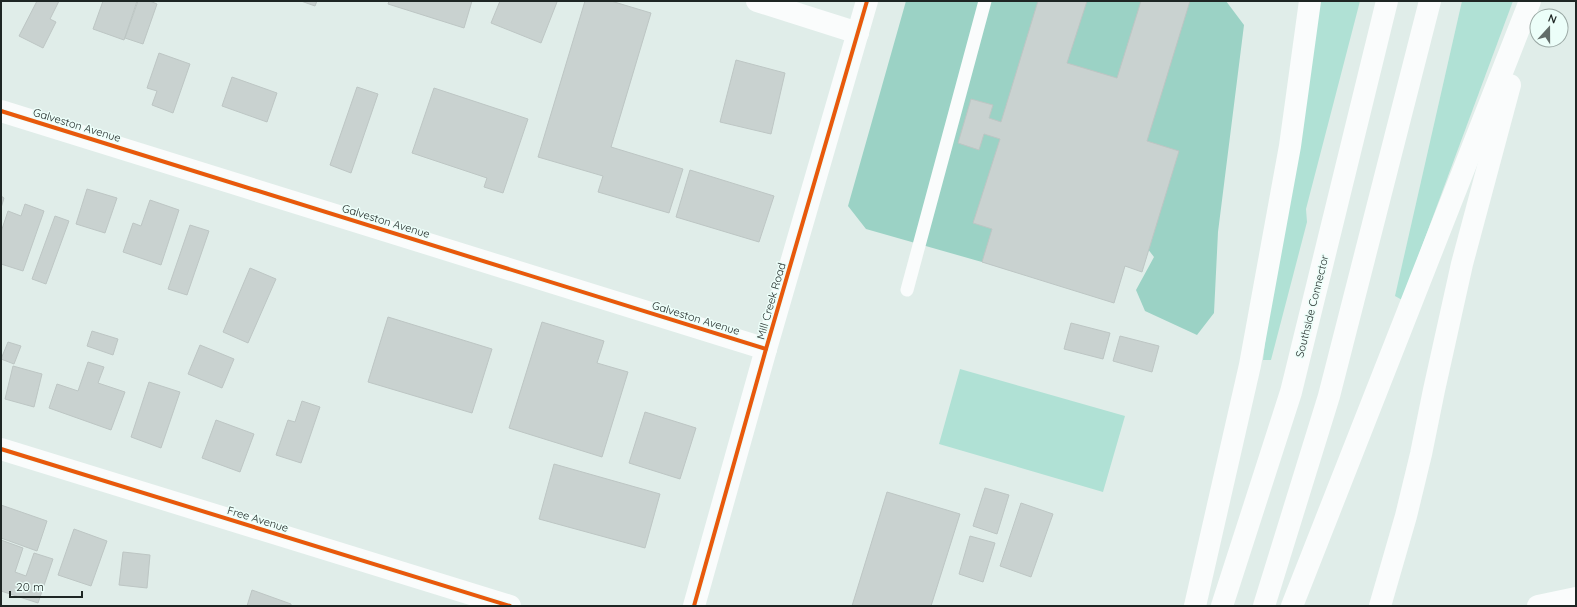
<svg xmlns="http://www.w3.org/2000/svg" width="1577" height="607" font-family="Quicksand,sans-serif">
	<rect width="100%" height="100%" fill="#e0ede9"/>
	<g fill="#b0e1d5">
		<polygon points="1320,1 1360,1 1306,209 1307,222 1271,360 1263,360 1268,317"/>
		<polygon points="1462,1 1513,1 1402,300 1395,296"/>
		<polygon points="960,369 1125,416 1103,492 939,444"/>
	</g>
	<polygon fill="#9bd2c5" points="906,1 1226,1 1244,25 1218,232 1214,313 1197,335 1145,311 1136,290 1154,257 1134,231 1017,272 866,229 848,206"/>
	<g fill="#c9d2d0" stroke="#bdc6c4">
		<polygon points="37,1 59,1 50,19 56,22 43,48 19,36"/>
		<polygon points="103,1 137,1 124,40 93,29"/>
		<polygon points="138,1 150,1 157,4 143,44 125,38"/>
		<polygon points="301,1 317,1 315,6"/>
		<polygon points="389,1 472,1 464,28 388,4"/>
		<polygon points="500,1 554,1 557,2 541,43 491,23"/>
		<polygon points="585,1 611,1 651,13 611,147 683,169 669,213 598,192 603,176 538,157"/>
		<polygon points="1038,1 1087,1 1067,63 1117,78 1141,1 1190,1 1147,141 1179,151 1142,272 1125,266 1114,303 982,262 992,229 973,223 1000,139 984,134 979,150 958,143 971,99 993,105 989,118 1001,122"/>
		<polygon points="159,53 190,64 173,113 152,105 157,91 147,88"/>
		<polygon points="736,60 785,73 771,134 720,122"/>
		<polygon points="232,77 277,93 267,122 222,106"/>
		<polygon points="357,87 378,94 351,173 330,165"/>
		<polygon points="434,88 528,119 503,193 484,187 487,178 412,153"/>
		<polygon points="690,170 774,196 759,242 676,217"/>
		<polygon points="87,189 117,198 105,233 76,224"/>
		<polygon points="1,196 4,198 1,208"/>
		<polygon points="150,200 179,210 161,265 123,252 133,223 141,226"/>
		<polygon points="25,204 44,211 23,271 1,264 1,232 8,211 21,216"/>
		<polygon points="55,216 69,221 46,284 32,279"/>
		<polygon points="190,225 209,231 187,295 168,289"/>
		<polygon points="250,268 276,279 248,343 223,332"/>
		<polygon points="388,317 492,349 472,413 368,382"/>
		<polygon points="542,322 604,341 597,363 628,372 602,457 509,428"/>
		<polygon points="1071,323 1110,333 1103,359 1064,349"/>
		<polygon points="92,331 118,339 113,355 87,346"/>
		<polygon points="1120,336 1159,346 1152,372 1113,361"/>
		<polygon points="8,342 21,346 14,364 1,359"/>
		<polygon points="200,345 234,359 222,388 188,374"/>
		<polygon points="88,362 104,367 98,383 125,392 111,430 49,408 57,384 78,391"/>
		<polygon points="13,366 42,374 34,407 5,399"/>
		<polygon points="149,382 180,392 161,448 131,437"/>
		<polygon points="302,401 320,407 301,463 276,455 288,420 295,422"/>
		<polygon points="645,412 696,428 680,479 629,463"/>
		<polygon points="216,420 254,434 240,472 202,458"/>
		<polygon points="554,464 660,494 645,548 539,519"/>
		<polygon points="985,488 1009,495 997,534 973,526"/>
		<polygon points="887,492 960,514 931,606 852,606"/>
		<polygon points="1021,503 1053,514 1031,577 1000,566"/>
		<polygon points="1,505 47,521 37,551 1,538"/>
		<polygon points="74,529 107,541 91,586 58,575"/>
		<polygon points="970,536 995,543 983,582 959,574"/>
		<polygon points="1,540 23,548 15,572 26,576 34,553 53,559 38,603 1,591"/>
		<polygon points="123,552 150,555 147,588 119,585"/>
		<polygon points="252,590 291,604 291,606 247,606"/>
	</g>
	<g fill="none" stroke-linecap="round" stroke-linejoin="round">
		<polyline stroke="#fafcfc" stroke-width="13" points="907,290 985,1"/>
		<g stroke="#fafcfc" stroke-width="22">
			<polyline points="757,1 858,33"/>
			<polyline points="1,111 766,349"/>
			<polyline points="1,449 510,606"/>
			<polyline points="1538,606 1576,598"/>
		</g>
		<polyline stroke="#fafcfc" stroke-width="22" points="694,606 766,349 867,1"/>
		<g stroke="#fafcfc" stroke-width="22">
			<polyline points="1195,606 1250,365 1290,146 1310,1"/>
			<polyline points="1222,606 1291,392 1387,1"/>
			<polyline points="1264,606 1329,396 1430,1"/>
			<polyline points="1292,606 1530,1"/>
			<polyline points="1380,606 1406,516 1421,454 1434,390 1462,264 1510,85"/>
		</g>
		<g stroke="#ecfef9" stroke-width="6">
			<g id="cycleway">
				<polyline points="1,111 766,349"/>
				<polyline points="1,449 510,606"/>
				<polyline points="694,606 766,349 867,1"/>
			</g>
		</g>
		<use href="#cycleway" stroke="#e8590c" stroke-width="4"/>
	</g>
	<g text-anchor="middle" dominant-baseline="central" stroke-width="3" stroke-linejoin="round" paint-order="stroke">
		<g font-size="11" fill="#1e2624" stroke="#ecfef9">
			<text transform="translate(77 125) rotate(17)">Galveston Avenue</text>
			<text transform="translate(386 221) rotate(17)">Galveston Avenue</text>
			<text transform="translate(771 301) rotate(-74)">Mill Creek Road</text>
			<text transform="translate(1312 306) rotate(-76)">Southside Connector</text>
			<text transform="translate(696 318) rotate(17)">Galveston Avenue</text>
			<text transform="translate(258 519) rotate(17)">Free Avenue</text>
		</g>
	</g>
	<rect width="1577" height="607" fill="none" stroke="#1e2624" stroke-width="4"/>
	<g transform="translate(1549 28) rotate(21)"><circle r="19" fill="#ecfef9" stroke="#9aa8a4"/>
	<path d="M0-3L7 15L0 10L-7 15Z" fill="#626c69"/>
	<text y="-6" font-size="11" font-weight="bold" text-anchor="middle" fill="#1e2624">N</text>
	</g>
	<path d="M10 591v6h72v-6" fill="none" stroke="#1e2624" stroke-width="2"/>
	<text x="16" y="591" font-size="12" fill="#1e2624" stroke="#ecfef9" stroke-width="3" paint-order="stroke">20 m</text>
</svg>
